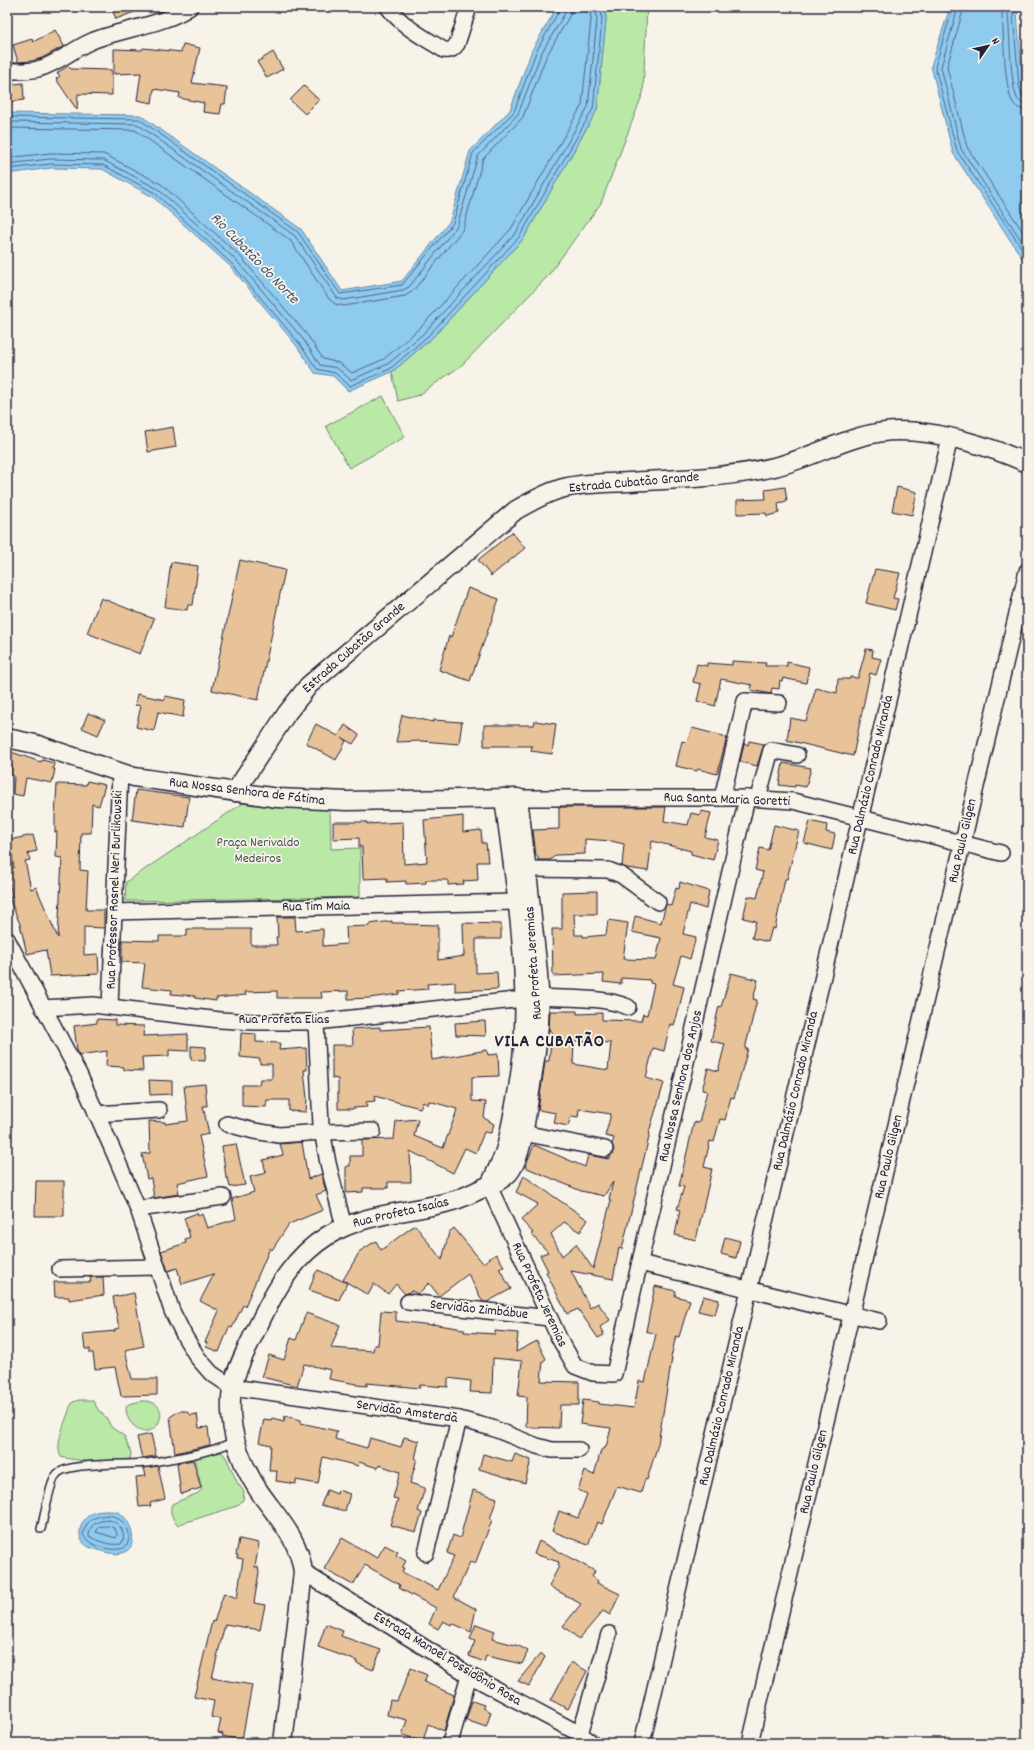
<svg xmlns="http://www.w3.org/2000/svg" width="1034" height="1750" font-family="Dekko,sans-serif">
	<rect width="100%" height="100%" fill="#f7f3e8"/>
	<filter id="ink" filterUnits="userSpaceOnUse"><feTurbulence type="fractalNoise" baseFrequency=".025" numOctaves="2"/><feDisplacementMap in="SourceGraphic" scale="8" xChannelSelector="R" yChannelSelector="G"/><feConvolveMatrix kernelMatrix="1 2 1 2 8 2 1 2 1" color-interpolation-filters="sRGB"/></filter>
	<g filter="url(#ink)">
		<g fill="#bae8a7" stroke="#6e8571">
			<polygon points="605,7 647,7 643,93 601,203 547,277 462,365 419,395 398,401 392,372 432,338 524,238 597,110 606,20"/>
			<polygon points="383,396 405,437 349,468 326,426"/>
			<polygon points="246,801 330,810 331,849 360,848 360,897 125,901 126,882"/>
			<path d="M79 1400H89L93 1401 99 1411 106 1417 111 1427 124 1436 131 1453 130 1459C107 1464 83 1462 61 1457 54 1444 66 1421 70 1407L73 1402Z"/>
			<path d="M141 1401C176 1399 158 1443 137 1428 129 1423 126 1416 126 1406L129 1404Z"/>
			<path d="M222 1452 227 1459 237 1482 244 1492 243 1500 237 1506 177 1525C172 1518 169 1511 172 1504L198 1493 202 1489 194 1458Z"/>
		</g>
		<g fill="#8fcaef" stroke="#6387a7">
			<polygon points="557,7 605,7 606,20 597,110 524,238 432,338 392,372 348,391 333,376 315,373 296,345 230,266 153,197 102,169 51,168 7,174 7,113 140,115 301,229 342,291 402,281 450,221 470,151 510,110 532,50"/>
			<polygon points="950,7 1021,7 1017,13 1023,85 1027,102 1027,261 1022,258 953,153 931,66"/>
			<path d="M108 1511C111 1511 115 1511 117 1512 130 1516 140 1545 125 1552 115 1557 99 1550 89 1547 74 1540 79 1519 93 1513 98 1511 103 1511 108 1511Z"/>
		</g>
		<g fill="none" stroke-linecap="round" stroke-linejoin="round">
			<g stroke="#4e6583" stroke-width="1">
				<polyline points="953,7 935,67 957,151 1027,256"/>
				<polyline points="958,7 941,67 961,149 1027,249"/>
				<polyline points="964,7 947,67 967,147 1027,238"/>
				<path d="M1004 7 1002 15C1004 35 1004 85 1012 101 1015 107 1021 110 1027 110"/>
				<path d="M1011 7 1008 14C1010 33 1010 82 1017 98 1019 102 1023 104 1027 104"/>
				<polyline points="1016,7 1013,14 1019,85 1022,96 1027,99"/>
				<polyline points="7,117 139,119 298,232 340,294 402,285 453,223 473,153 514,112 536,52 561,7"/>
				<polyline points="7,122 137,124 295,236 337,298 344,300 403,290 409,287 457,226 478,156 518,114 541,54 565,13 566,7"/>
				<polyline points="7,128 135,130 290,240 329,299 335,304 344,306 405,296 413,291 463,229 483,159 523,117 546,57 570,15 572,7"/>
				<polyline points="7,158 50,153 104,154 161,184 240,256 308,336 323,359 339,363 352,373 384,359 421,327 511,229 582,105 591,20 590,7"/>
				<polyline points="7,164 50,159 103,160 158,189 236,260 303,339 320,365 337,368 351,380 388,364 425,332 516,233 588,107 597,20 596,7"/>
				<polyline points="7,169 51,164 103,165 155,193 232,264 299,343 317,369 335,373 350,386 390,369 429,335 520,236 593,109 602,20 601,7"/>
				<path d="M108 1515C123 1516 137 1536 124 1548 112 1552 87 1546 83 1534 88 1519 92 1517 108 1515Z"/>
				<path d="M108 1520C119 1521 128 1534 121 1544 112 1546 96 1541 89 1536 89 1524 97 1521 108 1520Z"/>
				<polygon points="108,1526 114,1528 117,1533 116,1538 96,1532 99,1527"/>
			</g>
		</g>
		<g fill="#e8c298" stroke="#22223b" fill-rule="evenodd">
			<polygon points="111,7 145,7 145,8 116,19"/>
			<polygon points="55,30 64,46 42,58 32,61 18,62 13,45 32,39 33,42"/>
			<polygon points="183,44 200,48 192,83 227,87 225,104 222,104 220,114 203,112 204,103 179,98 180,93 154,89 152,103 137,100 141,73 114,74 114,49 142,50 143,48 181,52"/>
			<polygon points="273,52 283,69 267,78 257,62"/>
			<polygon points="68,66 71,69 112,70 112,95 78,94 77,110 56,79 60,76 57,73"/>
			<polygon points="23,83 24,100 7,102 7,85"/>
			<polygon points="304,86 319,100 305,114 290,100"/>
			<polygon points="173,427 176,447 148,452 145,432"/>
			<polygon points="785,487 787,501 778,503 779,513 767,516 766,513 737,514 737,500 766,499 765,490"/>
			<polygon points="897,487 917,492 912,515 892,511"/>
			<polygon points="512,532 525,548 491,576 478,560"/>
			<polygon points="240,560 285,570 258,700 212,690"/>
			<polygon points="171,562 198,566 193,605 188,605 187,610 165,607"/>
			<polygon points="875,569 900,573 893,598 898,599 895,610 866,603"/>
			<polygon points="468,588 499,599 470,681 439,670 449,636 451,637"/>
			<polygon points="101,598 154,619 140,654 87,633"/>
			<polygon points="866,649 873,650 872,657 881,659 876,675 870,673 853,756 787,740 790,718 806,721 816,688 837,693 838,679 850,679 850,677 858,678"/>
			<polygon points="732,661 766,663 765,666 787,666 787,662 809,667 806,683 783,678 782,681 780,680 779,689 772,688 771,694 751,690 752,685 721,679 715,706 697,701 701,684 693,682 697,664 707,666 707,663 732,665"/>
			<polygon points="137,694 165,700 165,696 185,700 183,717 158,712 154,731 136,727 141,706 135,705"/>
			<polygon points="88,713 105,720 98,735 82,728"/>
			<polygon points="402,715 433,722 433,720 462,722 459,744 422,741 396,742"/>
			<polygon points="535,721 556,724 552,754 531,751 532,746 484,746 484,725 534,725"/>
			<polygon points="316,724 338,736 345,725 359,735 353,744 342,738 346,741 336,760 306,743"/>
			<polygon points="692,728 727,737 717,774 698,769 697,771 676,766 682,741 687,742"/>
			<polygon points="749,741 764,744 757,766 740,762 744,743 748,745"/>
			<polygon points="11,752 41,762 42,760 54,763 53,769 55,769 52,783 26,778 23,796 13,794 14,776 10,774 12,765 7,764"/>
			<polygon points="783,763 811,768 806,787 795,785 795,787 779,785"/>
			<polygon points="87,781 105,785 99,806 92,804 91,833 81,833 80,870 88,871 86,910 104,910 104,928 84,927 84,955 98,954 99,974 50,976 46,950 27,954 20,924 9,898 12,897 7,869 14,868 9,840 33,835 37,851 28,853 30,860 25,861 31,889 36,887 58,938 62,858 56,857 57,832 55,832 55,816 57,784 86,785"/>
			<polygon points="136,790 189,797 185,827 132,820"/>
			<polygon points="559,807 666,807 664,821 688,825 691,813 700,815 701,811 711,813 705,837 718,840 713,860 691,854 691,851 652,841 648,871 627,868 622,866 624,844 611,841 585,839 585,854 556,855 550,860 538,860 538,856 536,856 533,830 559,829"/>
			<polygon points="463,816 463,832 481,830 482,843 486,843 488,862 477,862 478,880 463,881 464,884 448,885 448,880 426,880 426,883 406,884 406,881 387,882 387,878 363,879 362,847 359,847 359,838 333,839 333,822 367,822 367,824 403,822 404,864 427,862 424,820"/>
			<polygon points="810,821 827,825 826,832 835,834 832,850 804,843"/>
			<polygon points="774,825 799,831 787,879 785,879 775,929 772,928 768,942 752,938 756,921 743,918 748,896 757,898 763,872 755,870 760,848 768,850"/>
			<path d="M680 882 709 891 706 909 690 904 683 934 696 937 690 959 681 956 673 984 684 987 679 1009 674 1025 670 1024 664 1051 653 1048 646 1078 664 1083 649 1132 650 1133 622 1249 619 1248 613 1279 571 1271 590 1308 598 1303 610 1320 600 1327 604 1335 598 1338 578 1309 567 1314 546 1272 548 1271 540 1255 548 1252 531 1234 533 1233 521 1220 538 1204 516 1192 524 1176 588 1220 580 1232 564 1222 551 1234 562 1256 576 1244 593 1269 611 1200 609 1199 613 1182 604 1196 581 1191 525 1167 534 1145 585 1167 588 1155 609 1159 614 1150 612 1144 614 1138 605 1136 611 1114 579 1109 578 1117 571 1116 568 1126 554 1123 556 1113 538 1110 545 1061H549L552 1031H549L550 1011H577V1014L602 1013V1020L641 1021 643 1014 647 1015 654 984 650 983V980L621 978V984L603 982 604 974 553 976 552 929H562V892L597 891V914H574L575 935H583V937L606 935 608 920 628 923 623 959 656 960 661 938 632 932 635 916 661 923 666 904 671 906 676 888 679 889ZM574 1041 611 1043 608 1070 573 1064Z"/>
			<polygon points="277,917 295,917 296,931 323,929 323,946 347,944 346,927 369,926 369,924 392,921 392,923 404,923 404,924 438,925 438,960 464,956 463,923 501,924 501,939 476,939 476,973 497,972 498,989 455,991 455,982 427,984 428,989 399,991 399,994 369,998 348,999 348,991 321,992 322,998 277,998 277,991 245,992 246,995 216,998 216,1001 195,998 195,996 171,994 172,990 142,987 145,963 122,962 122,940 159,941 159,936 187,936 187,929 251,929 251,945 277,945 276,937 278,937"/>
			<polygon points="731,973 758,980 753,999 757,1000 745,1049 748,1049 734,1098 731,1097 725,1120 720,1119 714,1142 710,1141 704,1167 712,1169 696,1240 675,1235 680,1210 677,1209 684,1187 679,1186 694,1122 699,1123 707,1091 702,1090 708,1068 718,1071 725,1044 711,1041 719,1006 721,1007"/>
			<polygon points="97,1019 115,1020 115,1025 144,1026 143,1036 188,1034 188,1051 169,1050 169,1056 142,1057 143,1071 124,1070 124,1067 106,1066 107,1051 79,1055 77,1050 74,1026 97,1023"/>
			<polygon points="485,1021 486,1036 456,1035 455,1023"/>
			<polygon points="380,1027 380,1030 429,1027 432,1060 487,1050 488,1055 498,1054 499,1076 472,1077 472,1101 486,1102 484,1118 494,1124 491,1133 484,1132 476,1153 465,1148 453,1173 410,1151 411,1182 388,1182 388,1188 363,1188 363,1192 346,1193 346,1166 350,1166 350,1156 362,1156 362,1140 394,1139 396,1121 418,1119 414,1136 443,1148 455,1116 456,1116 455,1116 457,1109 429,1101 428,1105 423,1102 420,1108 374,1096 375,1101 366,1102 367,1107 353,1108 353,1109 338,1109 338,1079 332,1078 332,1045 353,1045 352,1029"/>
			<polygon points="241,1033 256,1034 256,1042 280,1043 279,1050 306,1048 307,1070 304,1070 307,1098 306,1112 289,1111 289,1100 267,1100 266,1107 242,1106 242,1085 259,1085 260,1079 272,1079 272,1064 260,1064 260,1059 240,1057"/>
			<polygon points="191,1046 206,1047 205,1061 191,1060"/>
			<polygon points="149,1080 172,1081 172,1094 150,1095"/>
			<polygon points="205,1084 207,1106 203,1106 209,1134 199,1136 208,1176 177,1183 179,1194 154,1198 151,1178 147,1179 142,1154 150,1153 149,1121 165,1122 165,1124 188,1121 184,1086"/>
			<polygon points="302,1142 308,1179 321,1174 326,1191 316,1195 323,1210 289,1224 272,1250 270,1248 245,1306 243,1305 232,1328 229,1327 219,1352 206,1347 207,1343 205,1342 219,1311 200,1301 214,1274 182,1284 177,1268 168,1271 161,1251 186,1243 185,1239 190,1237 184,1218 197,1213 198,1216 202,1214 207,1228 236,1219 232,1199 254,1192 250,1177 266,1173 263,1160 283,1155 280,1144"/>
			<polygon points="236,1144 245,1185 230,1187 228,1178 226,1178 222,1146"/>
			<polygon points="36,1181 64,1181 64,1216 35,1216"/>
			<polygon points="415,1225 442,1260 449,1232 454,1228 483,1263 496,1254 504,1266 499,1268 511,1289 487,1302 483,1302 468,1274 439,1296 429,1283 418,1294 412,1291 405,1294 396,1284 388,1294 374,1284 368,1295 343,1280 360,1251 376,1241 381,1250"/>
			<polygon points="725,1237 740,1241 736,1258 721,1254"/>
			<polygon points="318,1270 347,1283 339,1300 309,1290 315,1274"/>
			<polygon points="90,1277 103,1277 104,1295 69,1300 69,1297 55,1297 54,1282 91,1282"/>
			<polygon points="655,1286 676,1291 675,1296 690,1300 679,1337 676,1336 671,1357 672,1358 658,1444 647,1480 645,1479 641,1493 617,1486 602,1524 597,1522 588,1545 552,1531 559,1511 578,1518 587,1494 578,1490 585,1471 594,1475 601,1450 606,1447 611,1428 580,1424 583,1400 599,1402 599,1404 634,1408 639,1381 645,1382 656,1334 646,1331"/>
			<polygon points="134,1293 144,1346 125,1350 132,1379 157,1379 157,1395 121,1396 115,1367 95,1369 93,1353 90,1353 90,1349 85,1349 83,1334 115,1331 115,1329 119,1328 113,1297"/>
			<polygon points="703,1296 719,1300 715,1315 698,1311"/>
			<polygon points="381,1311 396,1312 396,1321 432,1325 432,1324 464,1329 464,1332 495,1334 495,1331 518,1333 516,1352 537,1341 546,1359 543,1361 541,1381 579,1382 579,1405 560,1405 559,1428 526,1427 527,1397 518,1396 522,1361 493,1358 492,1393 470,1392 471,1381 448,1378 448,1387 420,1385 420,1388 367,1383 367,1386 356,1385 356,1384 329,1379 331,1370 304,1364 297,1386 262,1377 269,1355 284,1360 291,1338 296,1340 306,1313 340,1325 331,1348 373,1351 374,1345 378,1345"/>
			<polygon points="179,1411 186,1411 191,1415 197,1414 199,1428 208,1427 210,1445 175,1453 170,1417"/>
			<polygon points="285,1416 301,1420 301,1423 337,1431 335,1439 367,1448 370,1438 401,1447 404,1437 419,1441 415,1459 417,1459 410,1483 425,1488 418,1511 422,1513 416,1532 390,1525 398,1499 393,1498 400,1472 379,1465 378,1468 359,1462 358,1466 323,1457 318,1484 296,1480 296,1484 276,1481 277,1471 269,1471 271,1445 259,1442 264,1419 271,1420 272,1418 284,1421"/>
			<polygon points="151,1434 156,1456 142,1458 137,1437"/>
			<polygon points="483,1454 512,1462 515,1454 531,1460 525,1483 479,1469"/>
			<polygon points="193,1460 201,1488 181,1494 177,1463"/>
			<polygon points="158,1466 165,1499 150,1503 151,1506 139,1507 136,1477 146,1476 144,1468"/>
			<polygon points="327,1490 337,1494 338,1490 350,1494 345,1511 321,1505"/>
			<polygon points="473,1490 497,1498 490,1519 492,1520 475,1564 470,1562 454,1597 476,1609 471,1632 452,1623 451,1625 443,1621 438,1629 429,1624 436,1608 399,1588 400,1585 365,1565 353,1585 324,1569 342,1538 377,1558 385,1545 398,1552 396,1555 406,1561 402,1568 404,1568 402,1572 438,1590 454,1556 447,1553 453,1535 460,1538"/>
			<polygon points="239,1539 259,1543 255,1567 258,1567 259,1572 254,1603 265,1605 260,1630 225,1624 212,1678 252,1685 242,1740 222,1736 223,1734 218,1733 221,1719 211,1717 214,1701 194,1697 212,1621 214,1622 224,1593 237,1598 243,1559 237,1558 238,1555 236,1555"/>
			<polygon points="539,1541 595,1571 592,1577 598,1581 597,1583 620,1594 610,1615 603,1611 579,1639 563,1626 581,1604 549,1586 559,1566 558,1565 559,1562 534,1554"/>
			<polygon points="326,1624 343,1631 341,1636 381,1650 373,1670 356,1663 357,1661 318,1647"/>
			<polygon points="476,1624 495,1631 492,1639 519,1646 528,1651 522,1664 486,1656 484,1662 469,1656 475,1641 470,1639"/>
			<polygon points="541,1653 545,1657 529,1686 518,1681"/>
			<polygon points="571,1662 587,1671 568,1709 551,1700"/>
			<polygon points="411,1668 427,1675 424,1682 454,1695 444,1731 428,1724 423,1741 402,1735 407,1720 387,1715 390,1700 397,1701"/>
			<polygon points="472,1701 484,1705 483,1708 491,1712 486,1727 466,1720"/>
		</g>
		<g fill="none" stroke-linecap="round" stroke-linejoin="round">
			<g stroke="#22223b" stroke-width="10">
				<path id="service" d="M41 1529C44 1518 50 1481 57 1474 68 1462 128 1465 147 1463 166 1460 220 1451 235 1440"/>
			</g>
			<g stroke="#22223b" stroke-width="18">
				<g id="minor">
					<path d="M388 7C403 27 423 37 444 50 451 51 453 49 457 44L469 7"/>
					<path d="M7 71C17 71 28 72 38 69 57 64 73 49 92 41 122 29 164 25 190 7"/>
					<polyline points="518,798 747,798 793,801 1001,853"/>
					<polyline points="722,798 745,701 779,703"/>
					<polyline points="758,798 771,750 797,755"/>
					<polyline points="527,869 608,870 621,875 658,902"/>
					<polyline points="114,912 517,902"/>
					<polyline points="7,939 79,1074 115,1155 138,1209 172,1311 185,1337 198,1358 211,1373 232,1387 459,1419 492,1428 537,1446 552,1450 579,1450"/>
					<path d="M539 997C566 999 602 996 628 1007"/>
					<polyline points="110,1006 120,773"/>
					<polyline points="43,1008 93,1005 220,1020 254,1022 316,1022 524,999"/>
					<polyline points="316,1022 321,1125 328,1163 344,1227"/>
					<polyline points="96,1114 159,1110"/>
					<polyline points="227,1124 254,1131 279,1135 322,1132 373,1131"/>
					<polyline points="523,1133 605,1149"/>
					<polyline points="489,1186 559,1338 575,1366 593,1373 614,1374 747,798"/>
					<polyline points="138,1209 223,1197"/>
					<polyline points="640,1263 879,1321"/>
					<polyline points="60,1269 157,1267"/>
					<polyline points="408,1302 549,1318"/>
					<polyline points="426,1553 459,1419"/>
					<polyline points="303,1572 469,1675 580,1734 592,1743"/>
					<polyline points="580,1734 609,1634"/>
					<polyline points="450,1743 469,1675"/>
					<polyline points="642,1743 950,438"/>
					<polyline points="750,1743 1027,571"/>
				</g>
			</g>
			<g stroke="#22223b" stroke-width="21">
				<g id="tertiary">
					<path d="M7 738 35 744 134 777 278 798 347 801 518 798C523 838 528 878 532 918 536 953 541 989 539 1024 537 1051 532 1078 528 1105 524 1126 523 1151 511 1170 505 1179 493 1184 483 1188 473 1193 463 1198 452 1201 411 1213 365 1212 327 1236 295 1256 276 1288 260 1322 252 1338 234 1372 232 1389 226 1431 243 1472 269 1505 285 1526 300 1545 303 1572L283 1743"/>
					<path d="M235 792 287 713 309 685 516 510C530 502 544 494 560 489 582 483 606 483 629 482 677 479 727 478 774 467 816 457 855 431 898 431 940 431 989 446 1027 463"/>
					<path d="M490 1185 503 1157 507 1144C515 1107 523 1068 524 1030 527 953 514 875 504 798"/>
				</g>
			</g>
			<use href="#service" stroke="#f7f3e8" stroke-width="7"/>
			<use href="#minor" stroke="#f7f3e8" stroke-width="15"/>
			<use href="#tertiary" stroke="#f7f3e8" stroke-width="18"/>
		</g>
	</g>
	<g text-anchor="middle" dominant-baseline="central" stroke-width="3.5" stroke-linejoin="round" paint-order="stroke">
		<g font-size="14" fill="#22223b" stroke="#f7f3e8">
			<text transform="translate(634 483) rotate(-5)">Estrada Cubatão Grande</text>
			<text transform="translate(354 648) rotate(-41)">Estrada Cubatão Grande</text>
			<text transform="translate(871 775) rotate(-77)">Rua Dalmázio Conrado Miranda</text>
			<text transform="translate(247 792) rotate(7)">Rua Nossa Senhora de Fátima</text>
			<text transform="translate(727 800) rotate(2)">Rua Santa Maria Goretti</text>
			<text transform="translate(963 841) rotate(-77)">Rua Paulo Gilgen</text>
			<text transform="translate(115 890) rotate(-88)">Rua Professor Rosnel Neri Burlikowski</text>
			<text transform="translate(316 907) rotate(-1)">Rua Tim Maia</text>
			<text transform="translate(534 963) rotate(-94)">Rua Profeta Jeremias</text>
			<text x="284" y="1020">Rua Profeta Elias</text>
			<text transform="translate(681 1086) rotate(-77)">Rua Nossa Senhora dos Anjos</text>
			<text transform="translate(796 1091) rotate(-77)">Rua Dalmázio Conrado Miranda</text>
			<text transform="translate(889 1157) rotate(-77)">Rua Paulo Gilgen</text>
			<text transform="translate(401 1213) rotate(-13)">Rua Profeta Isaías</text>
			<text transform="translate(539 1295) rotate(65)">Rua Profeta Jeremias</text>
			<text transform="translate(479 1310) rotate(6)">Servidão Zimbábue</text>
			<text transform="translate(722 1406) rotate(-77)">Rua Dalmázio Conrado Miranda</text>
			<text transform="translate(407 1412) rotate(8)">Servidão Amsterdã</text>
			<text transform="translate(814 1472) rotate(-77)">Rua Paulo Gilgen</text>
			<text transform="translate(447 1659) rotate(31)">Estrada Manoel Possidônio Rosa</text>
		</g>
		<g font-size="14" fill="#485456" stroke="#f7f3e8">
			<text x="258" y="843">Praça Nerivaldo<tspan x="258" dy="16">Medeiros</tspan></text>
		</g>
		<g font-size="15" font-style="italic" fill="#435471" stroke="#f7f3e8">
			<text transform="translate(254 259) rotate(46)">Rio Cubatão do Norte</text>
		</g>
		<g font-size="18" font-weight="bold" letter-spacing="1" fill="#22223b" stroke="#f7f3e8">
			<text x="550" y="1042">VILA CUBATÃO</text>
		</g>
	</g>
	<rect width="1034" height="1750" fill="none" stroke="#f7f3e8" stroke-width="24"/>
	<rect x="12" y="12" width="1010" height="1726" fill="none" stroke="#22223b" stroke-width="1.5" filter="url(#ink)"/>
	<g transform="translate(988 46) rotate(56)" stroke="#f7f3e8" stroke-width="3" paint-order="stroke">
	<path d="M0-3L7 15L0 10L-7 15Z" fill="#22223b"/>
	<text y="-6" font-size="11" font-weight="bold" text-anchor="middle" fill="#22223b">N</text>
	</g>
</svg>
